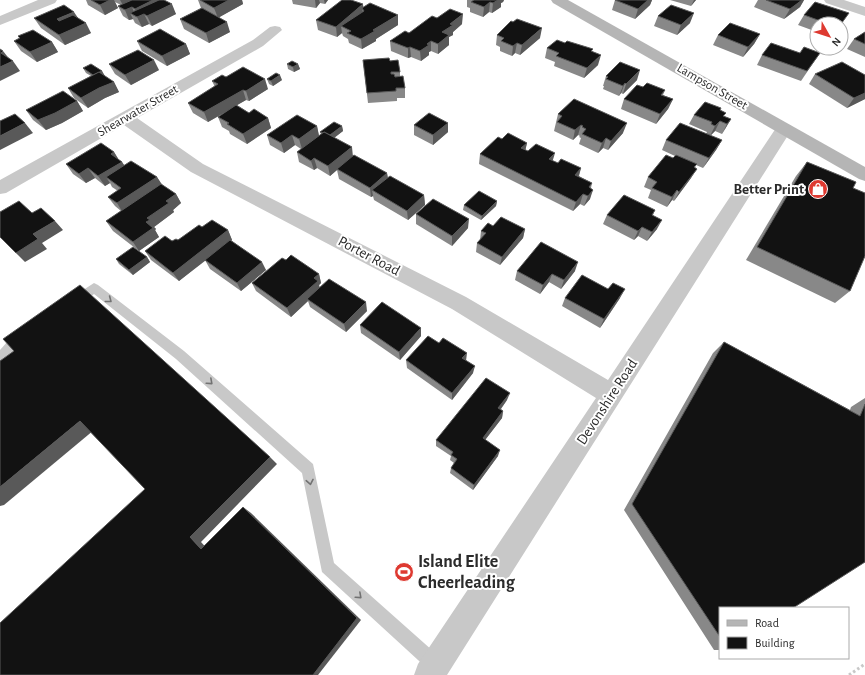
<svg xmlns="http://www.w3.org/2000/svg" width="865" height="675" font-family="'Alegreya Sans',sans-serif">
	<rect width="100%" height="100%" fill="#fff"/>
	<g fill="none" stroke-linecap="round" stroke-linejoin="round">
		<polyline stroke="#c8c8c8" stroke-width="3" stroke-dasharray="2.5 2.5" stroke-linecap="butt" points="849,675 865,664"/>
		<g fill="#c8c8c8" fill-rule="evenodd">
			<path d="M94 283 98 285 184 351 313 464 334 563 442 659 444 665 442 671 436 673 430 671 322 572 302 473 176 359 94 294C87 299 79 307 71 304L69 301 71 298Z"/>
			<path d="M22 333 26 334 28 338C27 341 3 363 0 364V350L8 341Z"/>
		</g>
		<g fill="#c8c8c8" fill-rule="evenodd">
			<polygon points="38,0 57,0 55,3 0,25 0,16"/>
			<polygon points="824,0 844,0 865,7 865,16 826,3"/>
			<polygon points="275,26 280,27 282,30 263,46 137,118 203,164 466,297 608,380 778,125 784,124 790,125 792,129 447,675 414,675 418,664 596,398 452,309 191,172 124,125 6,193 0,194 0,180 253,40 270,27"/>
		</g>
		<polygon fill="#b5b5b5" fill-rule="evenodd" points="551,0 568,0 865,167 865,181 859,179 553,3"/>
	</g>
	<g fill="#888">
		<polygon points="86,0 164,0 176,14 152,26 149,24 142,27 135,23 133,19 129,20 123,16 118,6 121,5 115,2 118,8 105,15 88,5"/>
		<polygon points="198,0 242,0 243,4 219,17 230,32 209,43 184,29 180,19 201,8"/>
		<polygon points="292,0 328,0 325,4 320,3 316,8 293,4"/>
		<polygon points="467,0 504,0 503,2 501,3 501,7 492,13 489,12 483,17 470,12 470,8 467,7"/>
		<polygon points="615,0 652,0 650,5 635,19 612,10"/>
		<polygon points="670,0 696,0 691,6"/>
		<polygon points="758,0 804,0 800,7 784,19 754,7"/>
		<polygon points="364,7 398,25 376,39 376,41 362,49 349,43 348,39 343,36 342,33 337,37 318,30 316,20"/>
		<polygon points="804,15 841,24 817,24 817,32 798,25"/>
		<polygon points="658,16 690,23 677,35 654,26"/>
		<polygon points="77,17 91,33 65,45 41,28 34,18"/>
		<polygon points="437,18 462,24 453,32 453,35 449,37 449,45 438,54 431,51 429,52 429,55 421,61 411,57 408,58 391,51 390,41 409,33"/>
		<polygon points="865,32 865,57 847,49 854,39"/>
		<polygon points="760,34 754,44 743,57 713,45 718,35"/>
		<polygon points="497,35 540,38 520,55 515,53 512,56 500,51 500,47 496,45"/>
		<polygon points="18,36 52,42 58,52 37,62 21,51 14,41 19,38"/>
		<polygon points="137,41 186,44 190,54 167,66 142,51"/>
		<polygon points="565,43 593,49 592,51 598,65 584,78 554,66 555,62 545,58 547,48"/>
		<polygon points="800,53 820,53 801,81 757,65 762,55"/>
		<polygon points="363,60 390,61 400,72 400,76 405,88 405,98 397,98 397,101 368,103"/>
		<polygon points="109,64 159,70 131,85 115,74"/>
		<polygon points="287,64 298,64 300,69 294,72 288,69"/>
		<polygon points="83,68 102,71 104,76 114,82 119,92 105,98 88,108 74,98 68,88 91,76 86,73"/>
		<polygon points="815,74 865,75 865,99 847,108 809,84"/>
		<polygon points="606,76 637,80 623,94 621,93 619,96 603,89 604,86 603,86"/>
		<polygon points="226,77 268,89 249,101 246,100 237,105 249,113 268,118 271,128 247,144 230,134 229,131 222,127 218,117 226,112 208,122 193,113 188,103 215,87 212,81"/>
		<polygon points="267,79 282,80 273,86 269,84"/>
		<polygon points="643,87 665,90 663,95 673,99 668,109 656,124 621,109 624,99"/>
		<polygon points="77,101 83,111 62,123 46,130 33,120 26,110"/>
		<polygon points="720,110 726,113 724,116 731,119 722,134 715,131 710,136 722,140 716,150 703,168 696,165 695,168 691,178 674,201 672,200 667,207 648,198 651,190 644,187 648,177 673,158 675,156 662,150 666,140 706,134 707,132 689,124 694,115"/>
		<polygon points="558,114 623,133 608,150 603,148 598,153 579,144 581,138 579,137 580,136 578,135 573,140 554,131"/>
		<polygon points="448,123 448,132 433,145 414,135 414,125"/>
		<polygon points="317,126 319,136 321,134 320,132 342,126 343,131 334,138 353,156 387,173 388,177 424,195 425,205 408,220 374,200 373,196 371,197 339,179 337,170 330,176 317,168 314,170 299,162 297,152 301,149 295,145 284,153 270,145 267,135"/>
		<polygon points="502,139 527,143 525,150 558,163 581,168 579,176 592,183 591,188 590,199 584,206 580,204 573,211 479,164 480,154"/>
		<polygon points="114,152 119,160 122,162 124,165 157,177 161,184 176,194 181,203 173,210 174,212 154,227 156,229 155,230 159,237 139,251 113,231 106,221 121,211 115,206 108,197 118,191 112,187 110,183 105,186 95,178 86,183 73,174 66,164"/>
		<polygon points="807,162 853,188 850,291 835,303 746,260 796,176"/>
		<polygon points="497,201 496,206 481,220 463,210 464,205"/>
		<polygon points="655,210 653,215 657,229 647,241 638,236 634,240 603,224 607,215"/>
		<polygon points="416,214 468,228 452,246 416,224"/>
		<polygon points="493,226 525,229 523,238 500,265 476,252 477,243 480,240 481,231"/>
		<polygon points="202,227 228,230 232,240 231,240 266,270 241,291 210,269 205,260 179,281 151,260 145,251 172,241 178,240"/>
		<polygon points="147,257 150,262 133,275 119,264 116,259"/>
		<polygon points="286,260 319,274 321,283 319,285 320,288 367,311 346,332 310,307 308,301 291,317 256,291 252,283"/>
		<polygon points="517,271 575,271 561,289 549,282 540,294 515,280"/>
		<polygon points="565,298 620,298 600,328 562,306"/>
		<polygon points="360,325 421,336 400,360 361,333"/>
		<polygon points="724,342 850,410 851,407 865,398 865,562 720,608 720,650 714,650 624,510 713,353"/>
		<polygon points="406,360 466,360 473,373 452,400 407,368"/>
		<polygon points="507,400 501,409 503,411 502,418 485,440 498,456 473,490 450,473 451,468 454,463 450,460 451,456 436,446 436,440"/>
	</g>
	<g fill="#595959">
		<polygon points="110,0 114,0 118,8 105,15 100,5"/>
		<polygon points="120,0 137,0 124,7"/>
		<polygon points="153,0 160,0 144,14 149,24 142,27 137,17 138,17 135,9"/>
		<polygon points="229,0 242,0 243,4 218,18 214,8"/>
		<polygon points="315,0 319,0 320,3 316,8"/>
		<polygon points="324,0 328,0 325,4"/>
		<polygon points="498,0 504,0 503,2 501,3 501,7 492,13 493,3"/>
		<polygon points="648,0 652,0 650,5 635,19 638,9"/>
		<polygon points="694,0 696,0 691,6"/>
		<polygon points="802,0 804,0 800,7 784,19 790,9"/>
		<polygon points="490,2 489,12 483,17 484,7"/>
		<polygon points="172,4 176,14 152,26 147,16"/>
		<polygon points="363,4 364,14 362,8 363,15 341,26 342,33 337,37 336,27"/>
		<polygon points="132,7 136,17 130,13 133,19 129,20 125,10"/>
		<polygon points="74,12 80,21 63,29 57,19"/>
		<polygon points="694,13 690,23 677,35 681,25"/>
		<polygon points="463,14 462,24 453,32 453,35 449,37 449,45 438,54 438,44 442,32 450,24"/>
		<polygon points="398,15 398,25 376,39 376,41 362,49 361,39 373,30"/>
		<polygon points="227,22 230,32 209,43 206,33"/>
		<polygon points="86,23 91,33 65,45 59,35"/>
		<polygon points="542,28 540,38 520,55 522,45"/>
		<polygon points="760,34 754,44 743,57 748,47"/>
		<polygon points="431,41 431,51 429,52 429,55 421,61 420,51 427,44"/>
		<polygon points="52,42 58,52 37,62 30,52"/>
		<polygon points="517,43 515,53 512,56 513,46"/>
		<polygon points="186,44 190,54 167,66 162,56"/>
		<polygon points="410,47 411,57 408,58 408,48"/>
		<polygon points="3,51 11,61 1,53"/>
		<polygon points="601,55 598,65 584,78 587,68"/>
		<polygon points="154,60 159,70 131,85 125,75"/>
		<polygon points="13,61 20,71 0,81 0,67"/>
		<polygon points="298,64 300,69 294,72 293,67"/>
		<polygon points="640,70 637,80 623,94 626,84"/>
		<polygon points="102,71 105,76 96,80 93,75"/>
		<polygon points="280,75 282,80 273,86 271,81"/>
		<polygon points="265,79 268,89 249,101 246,91"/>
		<polygon points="114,82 119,92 105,98 88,108 81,98 99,88"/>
		<polygon points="625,83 621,93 619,96 623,86"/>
		<polygon points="243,90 246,100 208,122 204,112"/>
		<polygon points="865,93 865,99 847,108 854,98"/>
		<polygon points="673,99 668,109 656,124 660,114"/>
		<polygon points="77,101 83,111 62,123 46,130 38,120"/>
		<polygon points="268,118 271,128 247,144 243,134"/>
		<polygon points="731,119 722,134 727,124"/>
		<polygon points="720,121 715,131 710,136 715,126"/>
		<polygon points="25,123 33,133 0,150 0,136"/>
		<polygon points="448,123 448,132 433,145 433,135"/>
		<polygon points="627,123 623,133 608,150 611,141"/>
		<polygon points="581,125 578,135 573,140 575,130"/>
		<polygon points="317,126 319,136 302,149 299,139"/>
		<polygon points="342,126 343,131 330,141 329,136"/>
		<polygon points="292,135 295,145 284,153 281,143"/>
		<polygon points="606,138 603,148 598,153 602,143"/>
		<polygon points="722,140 716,150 703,168 709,158"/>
		<polygon points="527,143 525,152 521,148"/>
		<polygon points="352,147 353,157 337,169 337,170 330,176 328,166"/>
		<polygon points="114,152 120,162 111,154"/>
		<polygon points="555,153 552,163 549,159"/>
		<polygon points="314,158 317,168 314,170 311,161"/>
		<polygon points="122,162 128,171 106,177 110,183 105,186 98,176"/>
		<polygon points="88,168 95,178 86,183 79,174"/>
		<polygon points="581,168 578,178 575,175"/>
		<polygon points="697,169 691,178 674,201 679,192"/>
		<polygon points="387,173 388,183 372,190 373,196 371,197 370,188"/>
		<polygon points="157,177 163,186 123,213 117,203"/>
		<polygon points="593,190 590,199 584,206 588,196"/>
		<polygon points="677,190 672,200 667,207 672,197"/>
		<polygon points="176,194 181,203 173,210 174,212 154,227 156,229 155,230 159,237 139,251 133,242 146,222 147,218 166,201"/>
		<polygon points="583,194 580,204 573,211 576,202"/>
		<polygon points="424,195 425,205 408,220 407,211"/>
		<polygon points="497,201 496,206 481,220 482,216"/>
		<polygon points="469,219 468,228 452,246 452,236"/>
		<polygon points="662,220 657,229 647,241 652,232"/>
		<polygon points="55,221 63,230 42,243 47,249 25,262 16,253 33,234"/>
		<polygon points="642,227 638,236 634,240 638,231"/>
		<polygon points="525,229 523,238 500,265 502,257"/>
		<polygon points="228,230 232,240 179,281 173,273"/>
		<polygon points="147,257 150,262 133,275 129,270"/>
		<polygon points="262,262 266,270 241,291 237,283"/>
		<polygon points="578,262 575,271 561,289 564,280"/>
		<polygon points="319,274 321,283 319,285 320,290 307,299 308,301 291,317 287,308 314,278"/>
		<polygon points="552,274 549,282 540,294 543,285"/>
		<polygon points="625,289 620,298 600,328 604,319"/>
		<polygon points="366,302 367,311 346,332 344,324"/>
		<polygon points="421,328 421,336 400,360 399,352"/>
		<polygon points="467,353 466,361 462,358"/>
		<polygon points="475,366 473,373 452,400 452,393"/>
		<polygon points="510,393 507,400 497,414 498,408"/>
		<polygon points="503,411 502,418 482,444 483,438"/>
		<polygon points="80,421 94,430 4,505 0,506 0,487"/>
		<polygon points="500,450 498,456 473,490 474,485"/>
		<polygon points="270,457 277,464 201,542 212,554 201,549 190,537"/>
		<polygon points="243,507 251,513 361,620 318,675 313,675"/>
	</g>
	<g fill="#121212" stroke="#595959">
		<polygon points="91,0 110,0 100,5"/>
		<polygon points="132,0 153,0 135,9 132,7 125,10 118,6"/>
		<polygon points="159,0 164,0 172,4 147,16 144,14 137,17 130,13"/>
		<polygon points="200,0 229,0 214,8"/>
		<polygon points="342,0 351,0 363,4 336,27 316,20"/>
		<polygon points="474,0 498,0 493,3 490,2 484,7 471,2"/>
		<polygon points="615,0 648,0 638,9"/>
		<polygon points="766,0 802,0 790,9"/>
		<polygon points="815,2 849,13 841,24 829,24 804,15"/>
		<polygon points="370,3 398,15 373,30 375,31 361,39 347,33 351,31 341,26 364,11 362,8"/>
		<polygon points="64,5 74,12 57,19 59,21 73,15 86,23 59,35 34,18"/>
		<polygon points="671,5 694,13 681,25 658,16"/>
		<polygon points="202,8 227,22 206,33 180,19"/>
		<polygon points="450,9 463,14 450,24 453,25 442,32 449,35 438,44 431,41 427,44 429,45 420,51 410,47 408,48 390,41 405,31 409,33 432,16 437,18"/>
		<polygon points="517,19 542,28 522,45 517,43 513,46 501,41 504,38 497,35 511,21 513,22"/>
		<polygon points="730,23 760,34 748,47 718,35"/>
		<polygon points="160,29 186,44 162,56 137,41"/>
		<polygon points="33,30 52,42 30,52 14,41 20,38 18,36"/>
		<polygon points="865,32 865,44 854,39"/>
		<polygon points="557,40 565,43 567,41 593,49 591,51 601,55 587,68 556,56 559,53 547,48"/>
		<polygon points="771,43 800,53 804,47 820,53 807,71 762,55"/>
		<polygon points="0,49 3,51 1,53 13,61 0,67"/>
		<polygon points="138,50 154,60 125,75 109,64"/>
		<polygon points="389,58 390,61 398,60 400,72 391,72 391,74 394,74 395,77 403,76 405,88 396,88 396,91 367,93 363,60"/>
		<polygon points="292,61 298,64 293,67 287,64"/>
		<polygon points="620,62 640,70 626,84 625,83 623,86 606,79 608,77 606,76"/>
		<polygon points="842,62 865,75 865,93 854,98 815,74"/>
		<polygon points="91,64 102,71 93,75 83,68"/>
		<polygon points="243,67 265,79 246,91 243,90 204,112 188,103 218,84 212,81 222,75 226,77"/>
		<polygon points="99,72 114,82 99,88 81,98 68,88"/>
		<polygon points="276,73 280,75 271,81 267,79"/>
		<polygon points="647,83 665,90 661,95 673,99 660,114 624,99 637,85 643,87"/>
		<polygon points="63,91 77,101 55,113 38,120 26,110"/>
		<polygon points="574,99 627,123 611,141 606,138 602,143 582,134 586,129 582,127 583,126 581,125 575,130 557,122 562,116 558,114"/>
		<polygon points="705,102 721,108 720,110 726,113 723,116 731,119 727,124 720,121 715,126 711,124 712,122 694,115"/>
		<polygon points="236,105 249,113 254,109 268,118 243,134 227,124 229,123 218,117"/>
		<polygon points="429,113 448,123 433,135 414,125"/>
		<polygon points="15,114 25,123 0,136 0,121"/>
		<polygon points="297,115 317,126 299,139 292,135 281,143 267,135"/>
		<polygon points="334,122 342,126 330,135 324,132 323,133 320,132"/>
		<polygon points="680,123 722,140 709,158 666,140"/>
		<polygon points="324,132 352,147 328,166 314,158 311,161 297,152"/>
		<polygon points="508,133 527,143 521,148 528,151 536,144 555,153 549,159 558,163 561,159 581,168 575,175 592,183 589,187 593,190 588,196 583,194 576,202 480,154 498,137 502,139"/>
		<polygon points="101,143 114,152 111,154 122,162 98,176 88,168 79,174 66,164"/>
		<polygon points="354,155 387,173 370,188 337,169"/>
		<polygon points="666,155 673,158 676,155 697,164 694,167 697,169 679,192 677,190 672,197 652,188 657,182 648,177"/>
		<polygon points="131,161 157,177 117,203 108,197 121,188 106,177"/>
		<polygon points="807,162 856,182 853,188 865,193 865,256 850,291 757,247"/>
		<polygon points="390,176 424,195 407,211 372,190"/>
		<polygon points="161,184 176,194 166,201 169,203 147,218 150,220 146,222 153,228 133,242 106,221"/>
		<polygon points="479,191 497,201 482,216 464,205"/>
		<polygon points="624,195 655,210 652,215 662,220 652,232 642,227 638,231 607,215"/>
		<polygon points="433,199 469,219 452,236 416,214"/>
		<polygon points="19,201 32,213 41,208 55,221 33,234 38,239 16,253 0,237 0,212"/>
		<polygon points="501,217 525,229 502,257 477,243 486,233 481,231 488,223 493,226"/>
		<polygon points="212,220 228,230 173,273 145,251 165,236 172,241 176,239 178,240 199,225 202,227"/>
		<polygon points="230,240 262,262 237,283 205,260"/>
		<polygon points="541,242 578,262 564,280 552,274 543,285 517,271"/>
		<polygon points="133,247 147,257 129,270 116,259"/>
		<polygon points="291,255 319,274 314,278 318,281 287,308 252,283 282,258 286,260"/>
		<polygon points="582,275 608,289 613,283 625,289 604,319 565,298"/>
		<polygon points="329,279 366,302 344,324 307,299"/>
		<polygon points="80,285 270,457 190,537 201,549 243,507 357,618 313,675 0,675 0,623 145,489 80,421 0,487 0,361 14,351 3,339"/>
		<polygon points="382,302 421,328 399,352 360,325"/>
		<polygon points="428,336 439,343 443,338 467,353 462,358 475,366 452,393 406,360"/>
		<polygon points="724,342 860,416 865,404 865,562 793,608 720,608 720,637 632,504"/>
		<polygon points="486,378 510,393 498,408 503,411 483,438 500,450 474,485 451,468 457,459 451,455 453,452 436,440"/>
	</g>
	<defs><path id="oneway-chevron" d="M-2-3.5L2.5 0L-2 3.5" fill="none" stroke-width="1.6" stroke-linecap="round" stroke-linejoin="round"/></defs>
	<g stroke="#727272">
		<use href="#oneway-chevron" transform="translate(109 300) rotate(38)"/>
		<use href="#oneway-chevron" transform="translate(210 382) rotate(42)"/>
		<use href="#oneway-chevron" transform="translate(310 482) rotate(79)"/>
		<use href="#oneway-chevron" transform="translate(359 596) rotate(42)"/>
	</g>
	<defs>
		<g id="shop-disc" transform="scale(1)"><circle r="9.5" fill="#de3a31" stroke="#fff"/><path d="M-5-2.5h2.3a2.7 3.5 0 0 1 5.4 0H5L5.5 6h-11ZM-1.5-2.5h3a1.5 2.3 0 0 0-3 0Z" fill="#fff"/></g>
		<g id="stadium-disc" transform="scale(1)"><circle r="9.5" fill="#de3a31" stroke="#fff"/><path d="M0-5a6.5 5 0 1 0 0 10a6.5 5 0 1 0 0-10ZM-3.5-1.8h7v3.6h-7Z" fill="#fff"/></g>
	</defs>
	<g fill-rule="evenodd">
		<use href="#shop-disc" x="818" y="189"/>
		<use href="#stadium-disc" x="404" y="572"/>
	</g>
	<g text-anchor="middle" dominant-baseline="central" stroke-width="4" stroke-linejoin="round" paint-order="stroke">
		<g font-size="13" fill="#2b2b2b" stroke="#fff">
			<text transform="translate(712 87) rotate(30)">Lampson Street</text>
			<text transform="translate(138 111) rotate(-30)">Shearwater Street</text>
		</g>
		<g font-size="15" font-weight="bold" fill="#2b2b2b" stroke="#fff" text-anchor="end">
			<text x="804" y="189">Better Print</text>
		</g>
		<g font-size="15" fill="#2b2b2b" stroke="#fff">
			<text transform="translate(369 256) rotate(28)">Porter Road</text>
			<text transform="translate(607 402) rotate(-57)">Devonshire Road</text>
		</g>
		<g font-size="18" font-weight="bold" fill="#2b2b2b" stroke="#fff" text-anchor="start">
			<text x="418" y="562">Island Elite<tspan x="418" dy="21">Cheerleading</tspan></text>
		</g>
	</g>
	<rect x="719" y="607" width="130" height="52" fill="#ffffff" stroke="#aaaaaa"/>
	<rect x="727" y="620" width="20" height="6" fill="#b5b5b5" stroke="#aaaaaa"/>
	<text x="755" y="627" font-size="12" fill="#2b2b2b">Road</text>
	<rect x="727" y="637" width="20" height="12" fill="#121212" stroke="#aaaaaa"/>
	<text x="755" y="647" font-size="12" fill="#2b2b2b">Building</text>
	<g transform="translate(829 36) rotate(129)"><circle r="19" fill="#ffffff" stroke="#aaaaaa"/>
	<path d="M0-3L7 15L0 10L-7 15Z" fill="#de3a31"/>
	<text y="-6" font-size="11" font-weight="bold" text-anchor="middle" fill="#2b2b2b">N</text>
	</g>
</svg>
